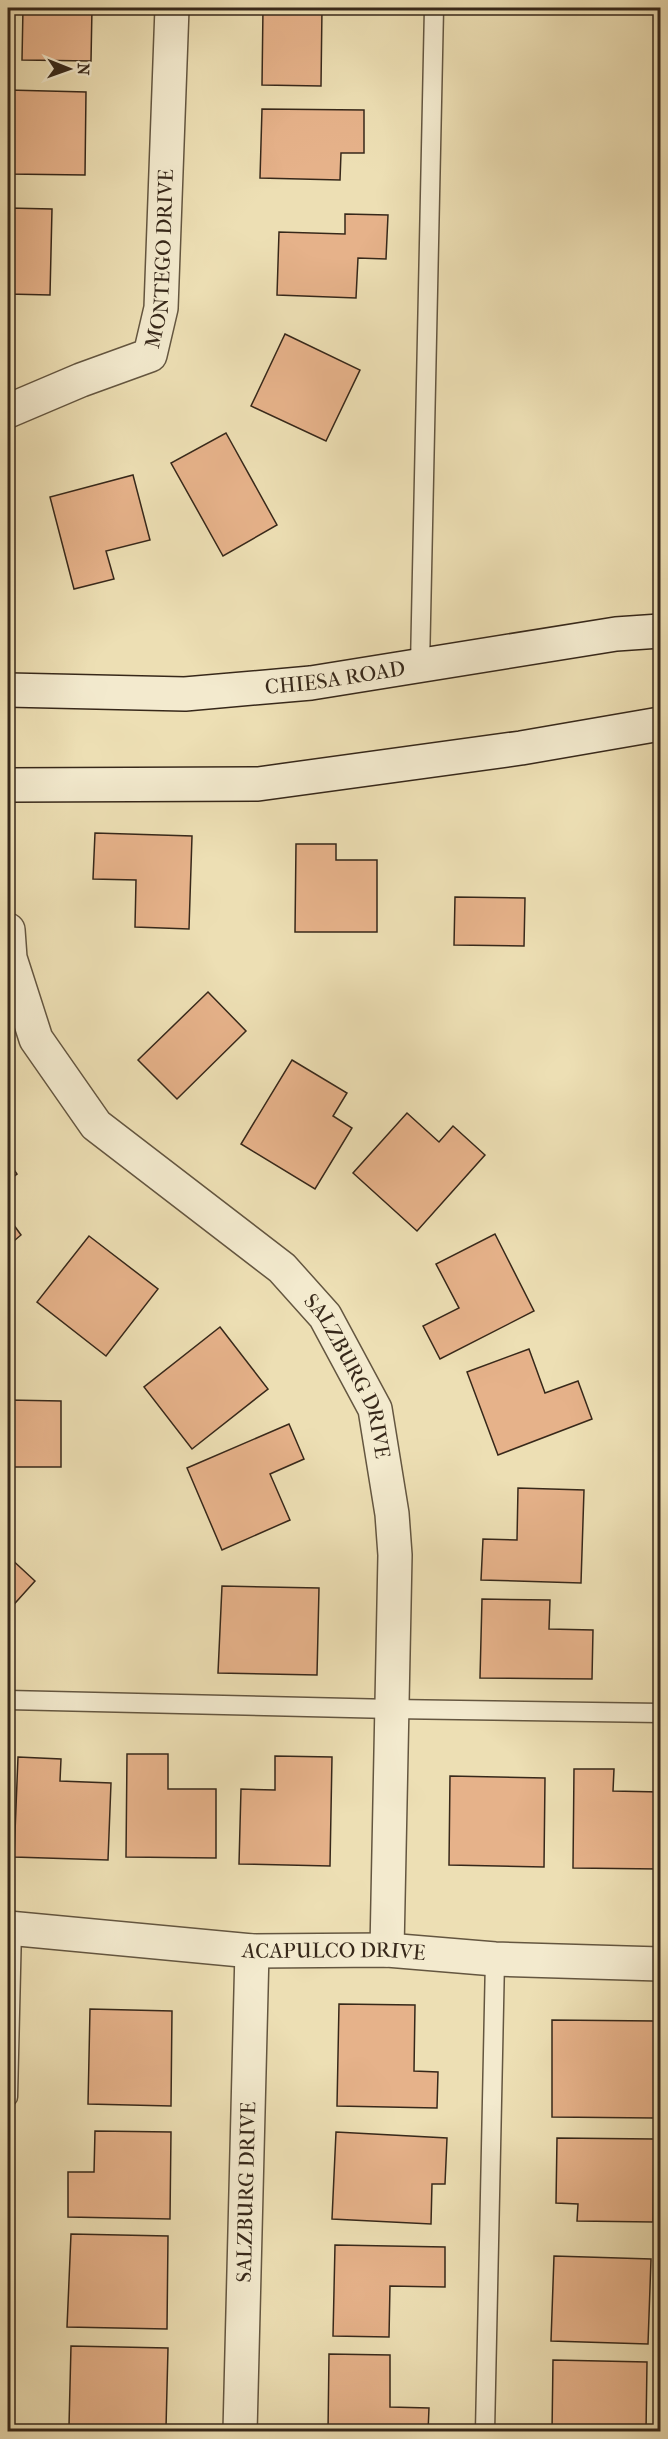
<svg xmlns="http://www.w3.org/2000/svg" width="668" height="2439" font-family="'IM FELL French Canon',serif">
	<rect width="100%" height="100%" fill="#eddfb4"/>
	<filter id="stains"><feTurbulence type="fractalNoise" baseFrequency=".00333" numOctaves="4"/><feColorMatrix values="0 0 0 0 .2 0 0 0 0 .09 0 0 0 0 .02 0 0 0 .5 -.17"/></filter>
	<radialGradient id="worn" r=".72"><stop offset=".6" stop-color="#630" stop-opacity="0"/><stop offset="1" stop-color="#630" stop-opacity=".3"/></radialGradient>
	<g fill="#e6b28a" stroke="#37281a" stroke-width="1.5">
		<polygon points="23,8 92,8 91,61 22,60"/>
		<polygon points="263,8 322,8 321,86 262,85"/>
		<polygon points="8,90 86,92 85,175 8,174"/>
		<polygon points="262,109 364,110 364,153 341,153 340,180 260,178"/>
		<polygon points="8,208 52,209 50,295 8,294"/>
		<polygon points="345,214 388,215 386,259 358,258 356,298 277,295 279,232 345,234"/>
		<polygon points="285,334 360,370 326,441 251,406"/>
		<polygon points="226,433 277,525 223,556 171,463"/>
		<polygon points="133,475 150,540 106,551 114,579 74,589 50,497"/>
		<polygon points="95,833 192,836 189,929 135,927 136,880 93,879"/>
		<polygon points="296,844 336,844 336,860 377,860 377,932 295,932"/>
		<polygon points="455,897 525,898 524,946 454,945"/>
		<polygon points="208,992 246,1031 177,1099 138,1060"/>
		<polygon points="292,1060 347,1093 333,1116 352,1128 315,1189 241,1144"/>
		<polygon points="407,1113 439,1142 453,1126 485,1155 417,1231 353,1173"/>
		<polygon points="8,1161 17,1174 8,1181"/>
		<polygon points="8,1217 21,1235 8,1246"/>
		<polygon points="495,1234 534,1311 440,1359 423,1326 459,1308 436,1264"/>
		<polygon points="89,1236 158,1289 106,1356 37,1302"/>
		<polygon points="220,1327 268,1389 192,1449 144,1387"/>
		<polygon points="529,1349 545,1393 578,1381 592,1419 498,1455 467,1372"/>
		<polygon points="8,1400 61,1401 61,1467 8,1467"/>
		<polygon points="289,1424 304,1459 270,1474 290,1520 222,1550 187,1468"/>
		<polygon points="518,1488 584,1490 581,1583 481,1580 483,1539 517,1540"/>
		<polygon points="8,1556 35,1581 8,1611"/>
		<polygon points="222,1586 319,1588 317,1675 218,1673"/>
		<polygon points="482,1599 550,1600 549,1629 593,1630 592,1679 480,1678"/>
		<polygon points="127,1754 168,1754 168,1789 216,1789 216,1858 126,1857"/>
		<polygon points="275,1756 332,1757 330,1866 239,1864 241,1789 275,1790"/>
		<polygon points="18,1757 61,1759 60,1781 111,1783 108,1860 14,1857"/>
		<polygon points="574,1769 614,1769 613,1791 660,1792 659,1869 573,1868"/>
		<polygon points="450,1776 545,1778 544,1867 449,1865"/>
		<polygon points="339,2004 415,2005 414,2071 438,2072 437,2108 337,2106"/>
		<polygon points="90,2009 172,2011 171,2106 88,2104"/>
		<polygon points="552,2020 655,2021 654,2118 552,2117"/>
		<polygon points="95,2131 171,2132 170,2219 68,2217 68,2172 94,2172"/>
		<polygon points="336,2132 447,2138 445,2184 432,2184 431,2224 332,2219"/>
		<polygon points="557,2138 654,2139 653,2222 577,2221 578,2204 556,2203"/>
		<polygon points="71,2234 168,2236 167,2329 67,2327"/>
		<polygon points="335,2245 445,2247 445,2287 390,2286 389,2337 333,2336"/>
		<polygon points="554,2256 651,2259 648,2344 551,2341"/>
		<polygon points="71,2346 168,2348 166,2428 69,2426"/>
		<polygon points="329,2354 390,2355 390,2407 429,2408 428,2432 328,2432"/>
		<polygon points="553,2360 647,2362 646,2432 552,2432"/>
	</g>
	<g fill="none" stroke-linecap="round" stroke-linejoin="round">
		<g stroke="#645640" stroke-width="21">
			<g id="lane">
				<polyline points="420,666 434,8"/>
				<polyline points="8,1700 392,1709 660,1713"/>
				<polyline points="8,2097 12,1928"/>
				<polyline points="485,2432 495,1959"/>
			</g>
		</g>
		<g stroke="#645640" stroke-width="36">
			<g id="street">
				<path id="s1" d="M8 411 81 380 150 355 161 308 172 8"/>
				<path id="s2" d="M8 930 10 958 36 1039 96 1125 282 1268 325 1316 375 1409 392 1514 395 1555 387 1950"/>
				<path id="s3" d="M8 1928 252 1951 387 1950 495 1959 660 1964"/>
				<path id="s4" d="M240 2432 252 1951"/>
			</g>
		</g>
		<g stroke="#37281a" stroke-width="36">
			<g id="secondary">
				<path id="s5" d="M8 690 185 694 311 683 616 634 660 631"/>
				<polyline points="8,785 258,784 521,748 660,724"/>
			</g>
		</g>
		<use href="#lane" stroke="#f3eace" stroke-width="18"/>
		<use href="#street" stroke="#f3eace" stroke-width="33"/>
		<use href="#secondary" stroke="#f3eace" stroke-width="33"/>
	</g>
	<g text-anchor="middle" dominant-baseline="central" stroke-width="6" stroke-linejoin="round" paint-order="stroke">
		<g font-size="21" fill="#37281a" stroke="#f3eace">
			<text stroke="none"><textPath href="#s1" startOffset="250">MONTEGO DRIVE</textPath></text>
			<text stroke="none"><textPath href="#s5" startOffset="328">CHIESA ROAD</textPath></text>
			<text stroke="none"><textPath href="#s2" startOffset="582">SALZBURG DRIVE</textPath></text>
			<text stroke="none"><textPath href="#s3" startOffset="327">ACAPULCO DRIVE</textPath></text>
			<text stroke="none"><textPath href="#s4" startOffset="240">SALZBURG DRIVE</textPath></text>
		</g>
	</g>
	<rect width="668" height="2439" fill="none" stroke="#eddfb4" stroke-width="30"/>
	<rect x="9" y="9" width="650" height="2421" fill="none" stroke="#37281a" stroke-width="3"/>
	<rect x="15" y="15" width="638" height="2409" fill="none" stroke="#37281a" stroke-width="1.5"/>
	<g transform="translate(69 69) rotate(91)" stroke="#f3eace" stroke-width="4.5" paint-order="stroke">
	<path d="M0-4.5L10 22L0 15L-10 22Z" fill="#37281a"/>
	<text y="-9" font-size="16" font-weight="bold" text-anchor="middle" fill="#37281a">N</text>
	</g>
	<rect width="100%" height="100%" filter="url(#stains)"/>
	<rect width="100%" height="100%" fill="url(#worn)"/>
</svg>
